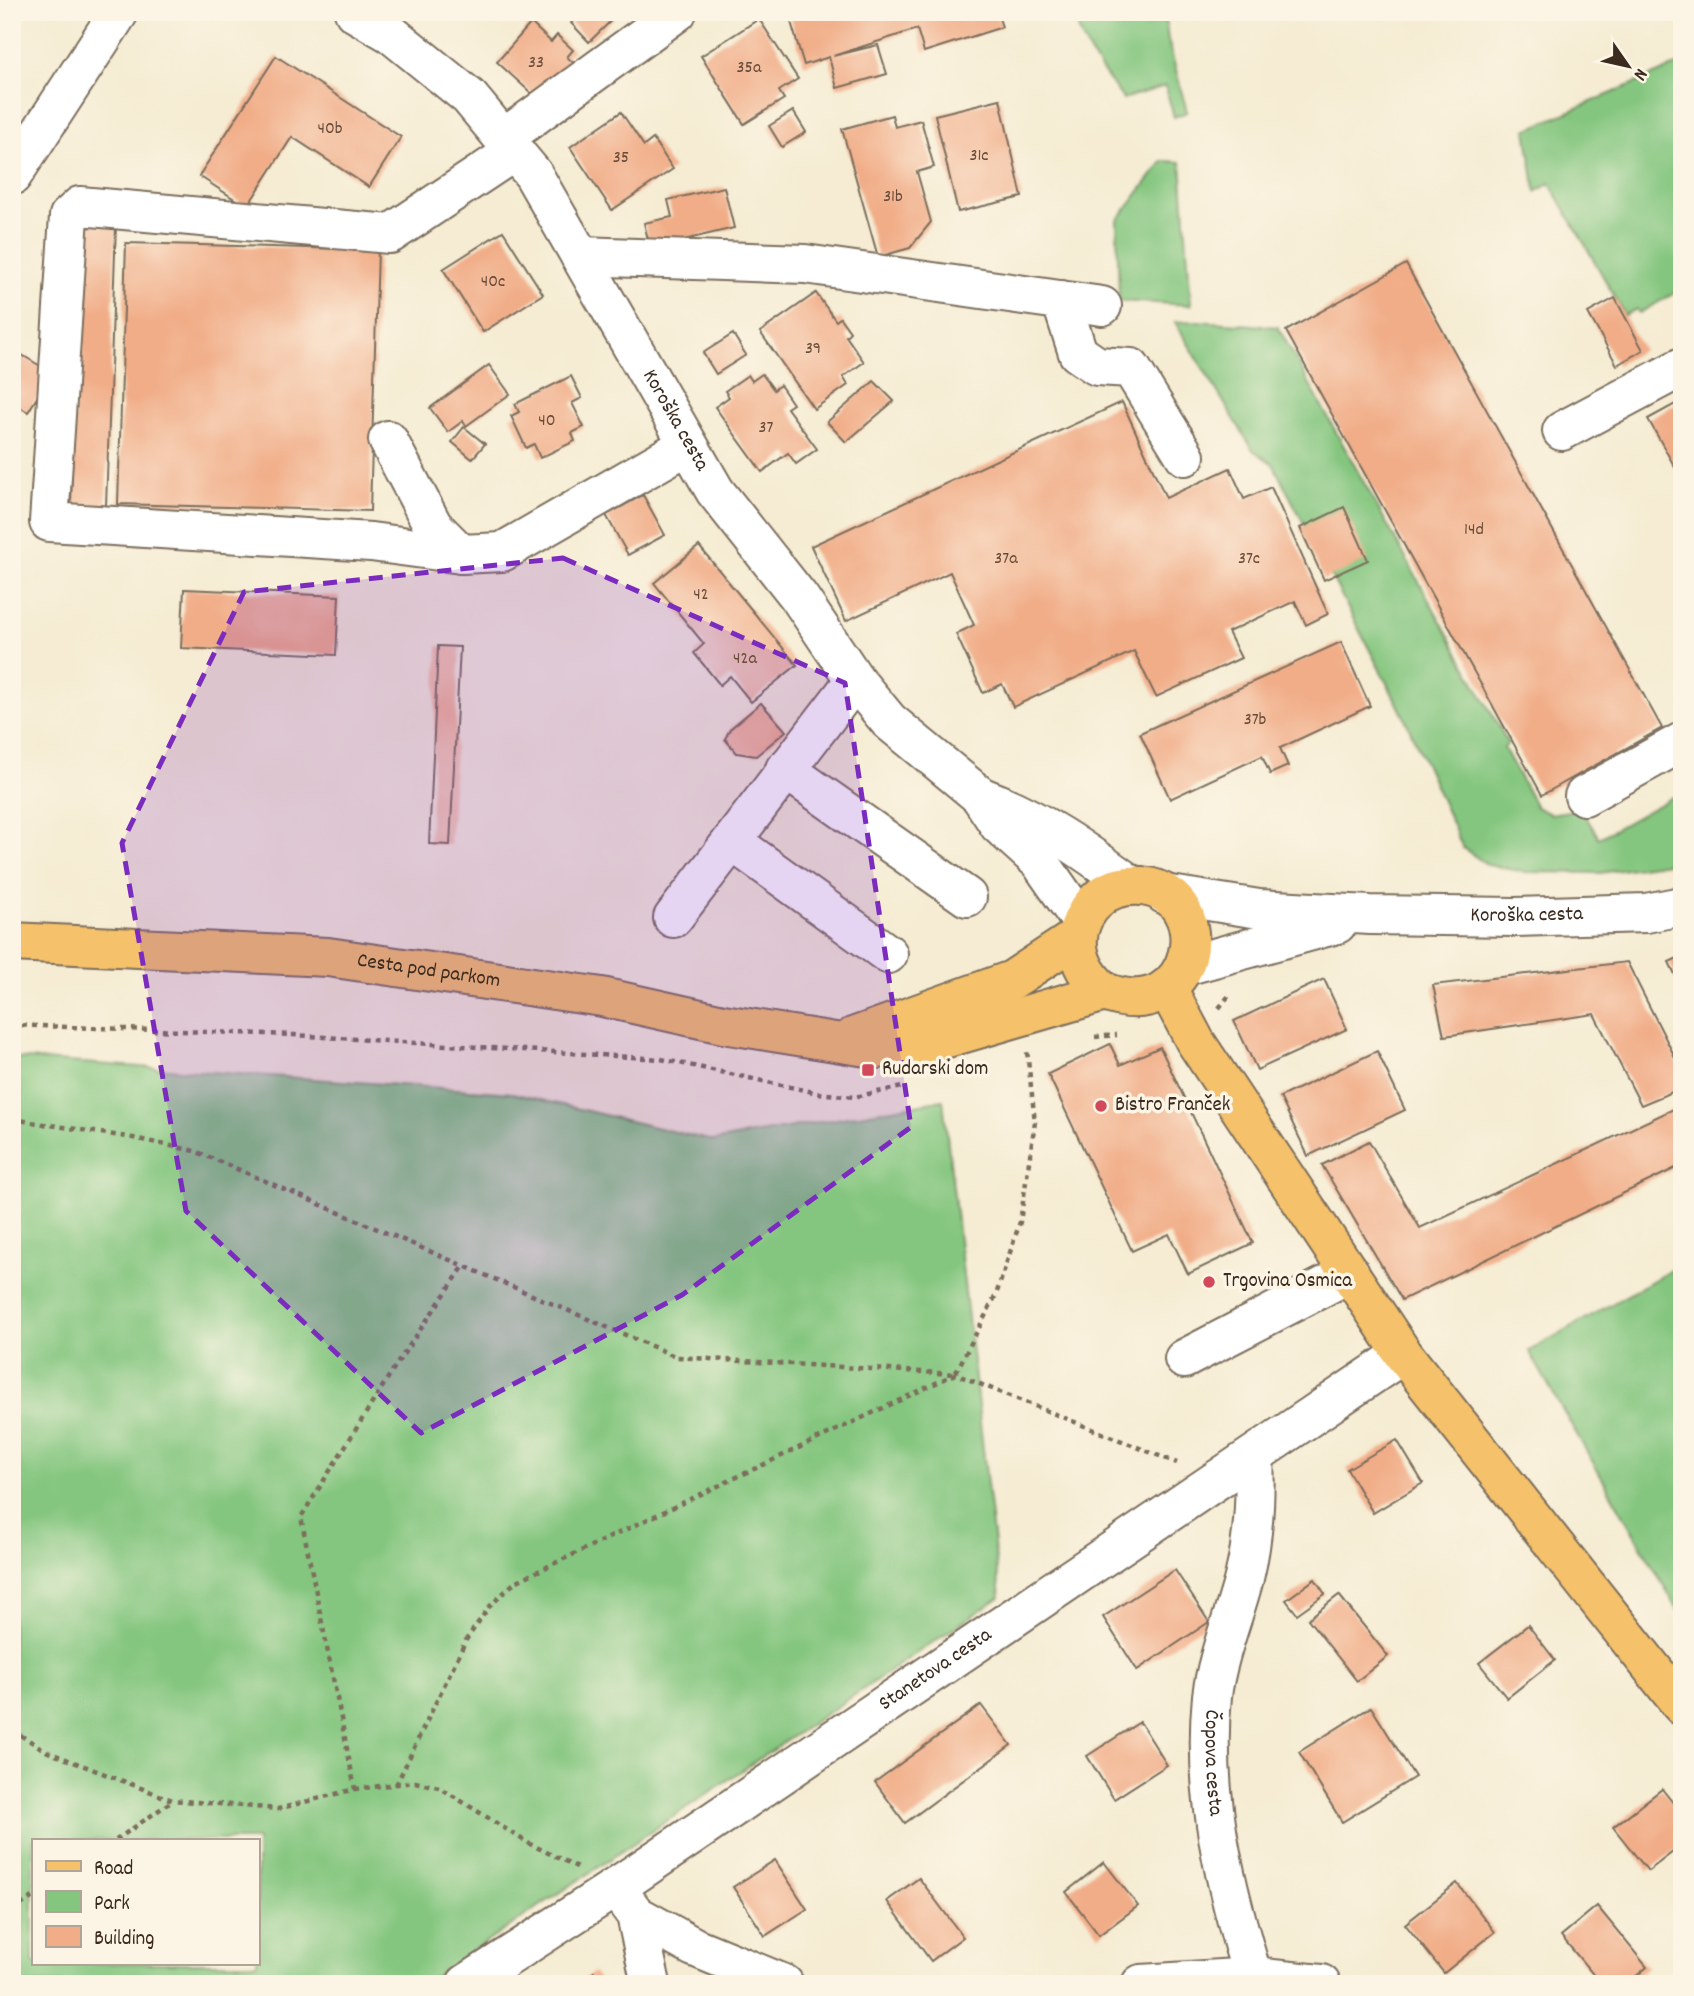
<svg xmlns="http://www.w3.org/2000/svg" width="1694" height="1996" font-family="Dekko,sans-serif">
	<rect width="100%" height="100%" fill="#fcf5e5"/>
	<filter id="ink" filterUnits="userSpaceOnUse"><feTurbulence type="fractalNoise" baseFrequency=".0143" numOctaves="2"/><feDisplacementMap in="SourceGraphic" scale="14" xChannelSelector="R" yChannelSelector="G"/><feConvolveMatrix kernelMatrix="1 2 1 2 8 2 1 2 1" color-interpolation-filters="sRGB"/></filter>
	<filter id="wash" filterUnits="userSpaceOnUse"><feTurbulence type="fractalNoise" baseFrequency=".00686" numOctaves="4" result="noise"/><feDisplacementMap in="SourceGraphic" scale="28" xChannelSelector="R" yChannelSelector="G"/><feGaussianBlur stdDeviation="1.57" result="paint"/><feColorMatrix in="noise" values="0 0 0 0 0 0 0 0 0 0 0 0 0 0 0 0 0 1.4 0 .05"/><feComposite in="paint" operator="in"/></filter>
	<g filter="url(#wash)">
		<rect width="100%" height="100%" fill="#f5ecd3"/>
		<g fill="#84c67f" stroke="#60784e" stroke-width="2" fill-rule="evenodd">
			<path d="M1075 12H1164L1168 40 1187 112 1174 117 1165 86 1123 99C1106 74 1077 43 1075 12Z"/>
			<polygon points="1682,63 1682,289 1639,313 1637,309 1625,315 1550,183 1536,192 1526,130"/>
			<polygon points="1163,161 1181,162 1191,305 1119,301 1117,221"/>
			<polygon points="1198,321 1278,327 1508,743 1504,748 1536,807 1550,814 1581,809 1599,838 1682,792 1682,861 1600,873 1525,872 1488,865 1463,848 1403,714 1273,464 1253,450 1175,322"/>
			<path d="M12 1058 512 1093 713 1141 943 1100 1000 1597 424 1984H12ZM257 1840V1963H33V1840Z"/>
			<polygon points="1682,1264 1682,1617 1529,1351"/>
		</g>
		<g id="blocks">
			<g fill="#f1ad88">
				<polygon points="582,12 620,12 589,42 571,23"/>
				<polygon points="788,12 997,12 1002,27 924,52 917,29 833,56 878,45 887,74 837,88 829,57 804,65"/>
				<polygon points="759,19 798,79 779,91 784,99 744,124 701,56"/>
				<polygon points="531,23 551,42 557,35 573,50 567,57 575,64 541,102 497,62"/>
				<polygon points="276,56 401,137 369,187 292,137 247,207 199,176"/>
				<polygon points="1000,99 1022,197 958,212 935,115"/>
				<polygon points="793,111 806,132 782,147 769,126"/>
				<polygon points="621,112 644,146 653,139 673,169 612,210 570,147"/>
				<polygon points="892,115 895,127 921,120 934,167 917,172 931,222 910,248 878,257 842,129"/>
				<polygon points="724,187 734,228 650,248 644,223 672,217 668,200"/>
				<polygon points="80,224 116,225 106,506 71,505"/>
				<polygon points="503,231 543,294 483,332 443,269"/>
				<polygon points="126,243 378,250 370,511 118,504"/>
				<polygon points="1406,264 1662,728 1542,795 1286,331"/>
				<polygon points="816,293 836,321 840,318 850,332 846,336 864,362 843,377 848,385 814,409 760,332"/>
				<polygon points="1615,298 1643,350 1617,365 1588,313"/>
				<polygon points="733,334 746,355 716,374 703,353"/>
				<polygon points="12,349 52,373 28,412 12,402"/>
				<polygon points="489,365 510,394 466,426 463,421 448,432 430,408"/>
				<polygon points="762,374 774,390 780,385 793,404 787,408 817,449 796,464 788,453 762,472 715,407 729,397 725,391 748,375 752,381"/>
				<polygon points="571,376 582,398 572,403 584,427 572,433 575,441 540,458 534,444 526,448 511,416 519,412 515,404"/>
				<polygon points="874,381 894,401 846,442 827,422"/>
				<polygon points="1122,402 1166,498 1230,468 1244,499 1271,487 1328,614 1306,625 1295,601 1228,632 1241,658 1156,697 1134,651 1013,707 1002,684 983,693 956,634 974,625 950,572 846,621 811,546"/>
				<polygon points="1677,403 1682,411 1682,480 1648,419"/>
				<polygon points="464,427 485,444 472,459 452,442"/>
				<polygon points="643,495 665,535 628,555 606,515"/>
				<polygon points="1344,507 1368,560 1324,580 1300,528"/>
				<polygon points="699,546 797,665 751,702 730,676 720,685 694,653 704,644 654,583"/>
				<polygon points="184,589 339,596 336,655 181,648"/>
				<polygon points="1341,642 1370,706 1280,748 1288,766 1270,774 1262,756 1170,799 1140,733"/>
				<polygon points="438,646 460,647 450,845 429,844"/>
				<polygon points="761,703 786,731 756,756 737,753 725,739 730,729"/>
				<polygon points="1682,956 1682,989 1669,962"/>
				<polygon points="1627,962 1682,1071 1682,1088 1641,1105 1594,1014 1444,1036 1433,985"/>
				<polygon points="1324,979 1347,1029 1257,1070 1234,1021"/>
				<polygon points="1110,1044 1120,1065 1160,1047 1253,1243 1188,1274 1169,1234 1132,1251 1048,1074"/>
				<polygon points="1377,1051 1405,1110 1308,1156 1280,1097"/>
				<polygon points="1682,1105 1682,1165 1402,1300 1322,1165 1369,1141 1420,1228"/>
				<polygon points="1397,1440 1423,1483 1373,1513 1347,1469"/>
				<polygon points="1175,1570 1209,1622 1137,1670 1103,1617"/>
				<polygon points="1315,1579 1325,1594 1297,1614 1286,1600"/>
				<polygon points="1339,1595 1388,1656 1357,1681 1308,1619"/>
				<polygon points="1528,1625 1555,1660 1507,1698 1479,1663"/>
				<polygon points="981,1705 1011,1745 905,1823 875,1782"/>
				<polygon points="1371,1707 1415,1777 1342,1822 1299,1752"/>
				<polygon points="1140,1722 1167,1765 1114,1799 1087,1756"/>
				<polygon points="1662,1789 1682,1814 1682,1845 1648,1871 1613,1827"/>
				<polygon points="775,1860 807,1909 765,1936 733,1887"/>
				<polygon points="1104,1862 1138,1906 1099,1935 1066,1892"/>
				<polygon points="919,1878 963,1937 931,1961 887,1901"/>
				<polygon points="1457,1883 1495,1932 1444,1973 1405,1924"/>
				<polygon points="1597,1906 1647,1967 1627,1984 1601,1984 1561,1936"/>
				<polygon points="594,1972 602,1984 577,1984"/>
			</g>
		</g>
	</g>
	<g filter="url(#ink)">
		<use href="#blocks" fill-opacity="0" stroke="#7c6e5d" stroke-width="2"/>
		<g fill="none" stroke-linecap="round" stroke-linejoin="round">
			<g stroke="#7c6e5d" stroke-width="42">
				<g id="minor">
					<path id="s1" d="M354 12 390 33 469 97 533 174 715 491 799 597 855 680 889 721 980 796 999 825 1040 862 1081 921"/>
					<polyline points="504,138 677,12"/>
					<polyline points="12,176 119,12"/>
					<polyline points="580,256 805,264 1102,306"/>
					<polyline points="1061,300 1078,353 1097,366 1131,368 1185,456"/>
					<polyline points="1562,431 1682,367"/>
					<polyline points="388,440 433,526 461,554 502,552 688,445"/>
					<polyline points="461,554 371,542 49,522 69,216 80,206 390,234 515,151"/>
					<polyline points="785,769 967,897"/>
					<polyline points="1584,796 1682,742"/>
					<path d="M982 797C1040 819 1082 849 1131 885"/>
					<polyline points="733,842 888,954"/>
					<path id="s2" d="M1164 894 1259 909 1370 915 1515 917 1646 913 1682 906"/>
					<polyline points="673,918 855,680"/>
					<polyline points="1185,966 1337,924"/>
					<polyline points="1184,1359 1350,1273"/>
					<path id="s3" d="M1254 1456C1256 1498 1254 1537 1244 1578 1234 1617 1217 1656 1212 1696 1202 1795 1226 1890 1255 1984"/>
					<polyline points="627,1903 636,1915 651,1984"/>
					<polyline points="636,1915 694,1947 784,1984"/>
					<path id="s4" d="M466 1984 616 1887 1403 1354"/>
					<polyline points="1141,1984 1253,1977 1321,1984"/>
				</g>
			</g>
			<g stroke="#7c6e5d" stroke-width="42">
				<g id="major">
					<path id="s5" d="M12 942 328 957 602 997 723 1024 879 1049 930 1043 1105 992C1196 1028 1221 895 1142 886 1126 885 1109 888 1097 900 1067 929 1074 967 1105 992"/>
					<polyline points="1167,988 1195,1041 1403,1354 1682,1706"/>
					<polyline points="853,1037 1012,980 1077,937"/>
				</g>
			</g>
			<g stroke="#7c6e5d" stroke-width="4.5" stroke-dasharray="5 5" stroke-linecap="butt">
				<polyline points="1219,1008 1231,993"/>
				<polyline points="12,1025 294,1035 661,1059 818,1093 854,1097 902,1087"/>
				<polyline points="1095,1037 1117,1035"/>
				<polyline points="12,1119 133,1138 195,1151 464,1266"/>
				<polyline points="12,1730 48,1752 172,1800 278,1809 355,1789 301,1517 396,1365 464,1266 677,1357 955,1374 996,1295 1020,1222 1035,1122 1027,1051"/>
				<polyline points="396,1785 466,1640 489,1607 515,1582 955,1374 1177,1463"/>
				<polyline points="355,1789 415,1782 439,1787 528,1843 577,1867"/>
				<polyline points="116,1840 172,1801"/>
				<polyline points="12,1911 33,1897"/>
			</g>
			<use href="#minor" stroke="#fff" stroke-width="38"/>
			<use href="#major" stroke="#f5c16b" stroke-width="38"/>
		</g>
	</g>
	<path fill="#7b2cbf" fill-opacity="0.2" stroke="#7b2cbf" stroke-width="5" stroke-dasharray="14 9" stroke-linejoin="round" d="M563 558 845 683 911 1127 682 1295 421 1433 186 1211 122 843 244 592Z"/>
	<g fill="#d1495b" stroke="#fcf5e5" stroke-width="2.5">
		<rect x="861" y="1063" width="14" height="14" rx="3.5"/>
		<circle cx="1101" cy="1106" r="7"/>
		<circle cx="1209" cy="1282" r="7"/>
	</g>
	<g text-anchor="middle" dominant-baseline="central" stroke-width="7" stroke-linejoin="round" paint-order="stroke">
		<g font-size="18" fill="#684b38">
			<text x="536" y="63">33</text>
			<text x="749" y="68">35a</text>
			<text x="330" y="129">40b</text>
			<text x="979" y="156">31c</text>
			<text x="621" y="158">35</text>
			<text x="893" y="197">31b</text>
			<text x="493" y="282">40c</text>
			<text x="813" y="349">39</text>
			<text x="547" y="421">40</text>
			<text x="766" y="428">37</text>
			<text x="1474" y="530">14d</text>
			<text x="1006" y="559">37a</text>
			<text x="1249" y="559">37c</text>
			<text x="701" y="595">42</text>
			<text x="745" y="659">42a</text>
			<text x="1255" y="720">37b</text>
		</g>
		<g font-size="21" fill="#3b2a1e" stroke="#fcf5e5">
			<text stroke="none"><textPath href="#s1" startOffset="528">Koroška cesta</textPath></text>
			<text stroke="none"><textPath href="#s2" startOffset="364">Koroška cesta</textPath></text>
			<text stroke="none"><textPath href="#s5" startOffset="418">Cesta pod parkom</textPath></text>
			<text stroke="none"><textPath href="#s4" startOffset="565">Stanetova cesta</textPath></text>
			<text stroke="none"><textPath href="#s3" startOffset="312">Čopova cesta</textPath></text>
		</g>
		<g font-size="21" fill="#3b2a1e" stroke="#fcf5e5" text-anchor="start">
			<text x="882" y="1070">Rudarski dom</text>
			<text x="1115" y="1106">Bistro Franček</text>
			<text x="1223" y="1282">Trgovina Osmica</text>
		</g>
	</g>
	<rect width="1694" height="1996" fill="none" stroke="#fcf5e5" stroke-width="42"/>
	<rect x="32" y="1839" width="228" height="126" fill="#fcf5e5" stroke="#afa495" stroke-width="2"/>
	<rect x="46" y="1861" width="35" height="10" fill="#f5c16b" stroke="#afa495" stroke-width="2"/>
	<text x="94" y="1874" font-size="21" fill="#3b2a1e">Road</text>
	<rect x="46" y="1891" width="35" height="21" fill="#84c67f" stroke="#afa495" stroke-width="2"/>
	<text x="94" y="1909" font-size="21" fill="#3b2a1e">Park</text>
	<rect x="46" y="1926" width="35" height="21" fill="#f1ad88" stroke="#afa495" stroke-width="2"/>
	<text x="94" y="1944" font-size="21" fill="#3b2a1e">Building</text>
	<g transform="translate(1628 66) rotate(124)" stroke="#fcf5e5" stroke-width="5" paint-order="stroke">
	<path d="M0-5L12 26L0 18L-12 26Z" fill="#3b2a1e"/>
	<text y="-10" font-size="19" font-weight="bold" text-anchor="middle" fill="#3b2a1e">N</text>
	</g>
</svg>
